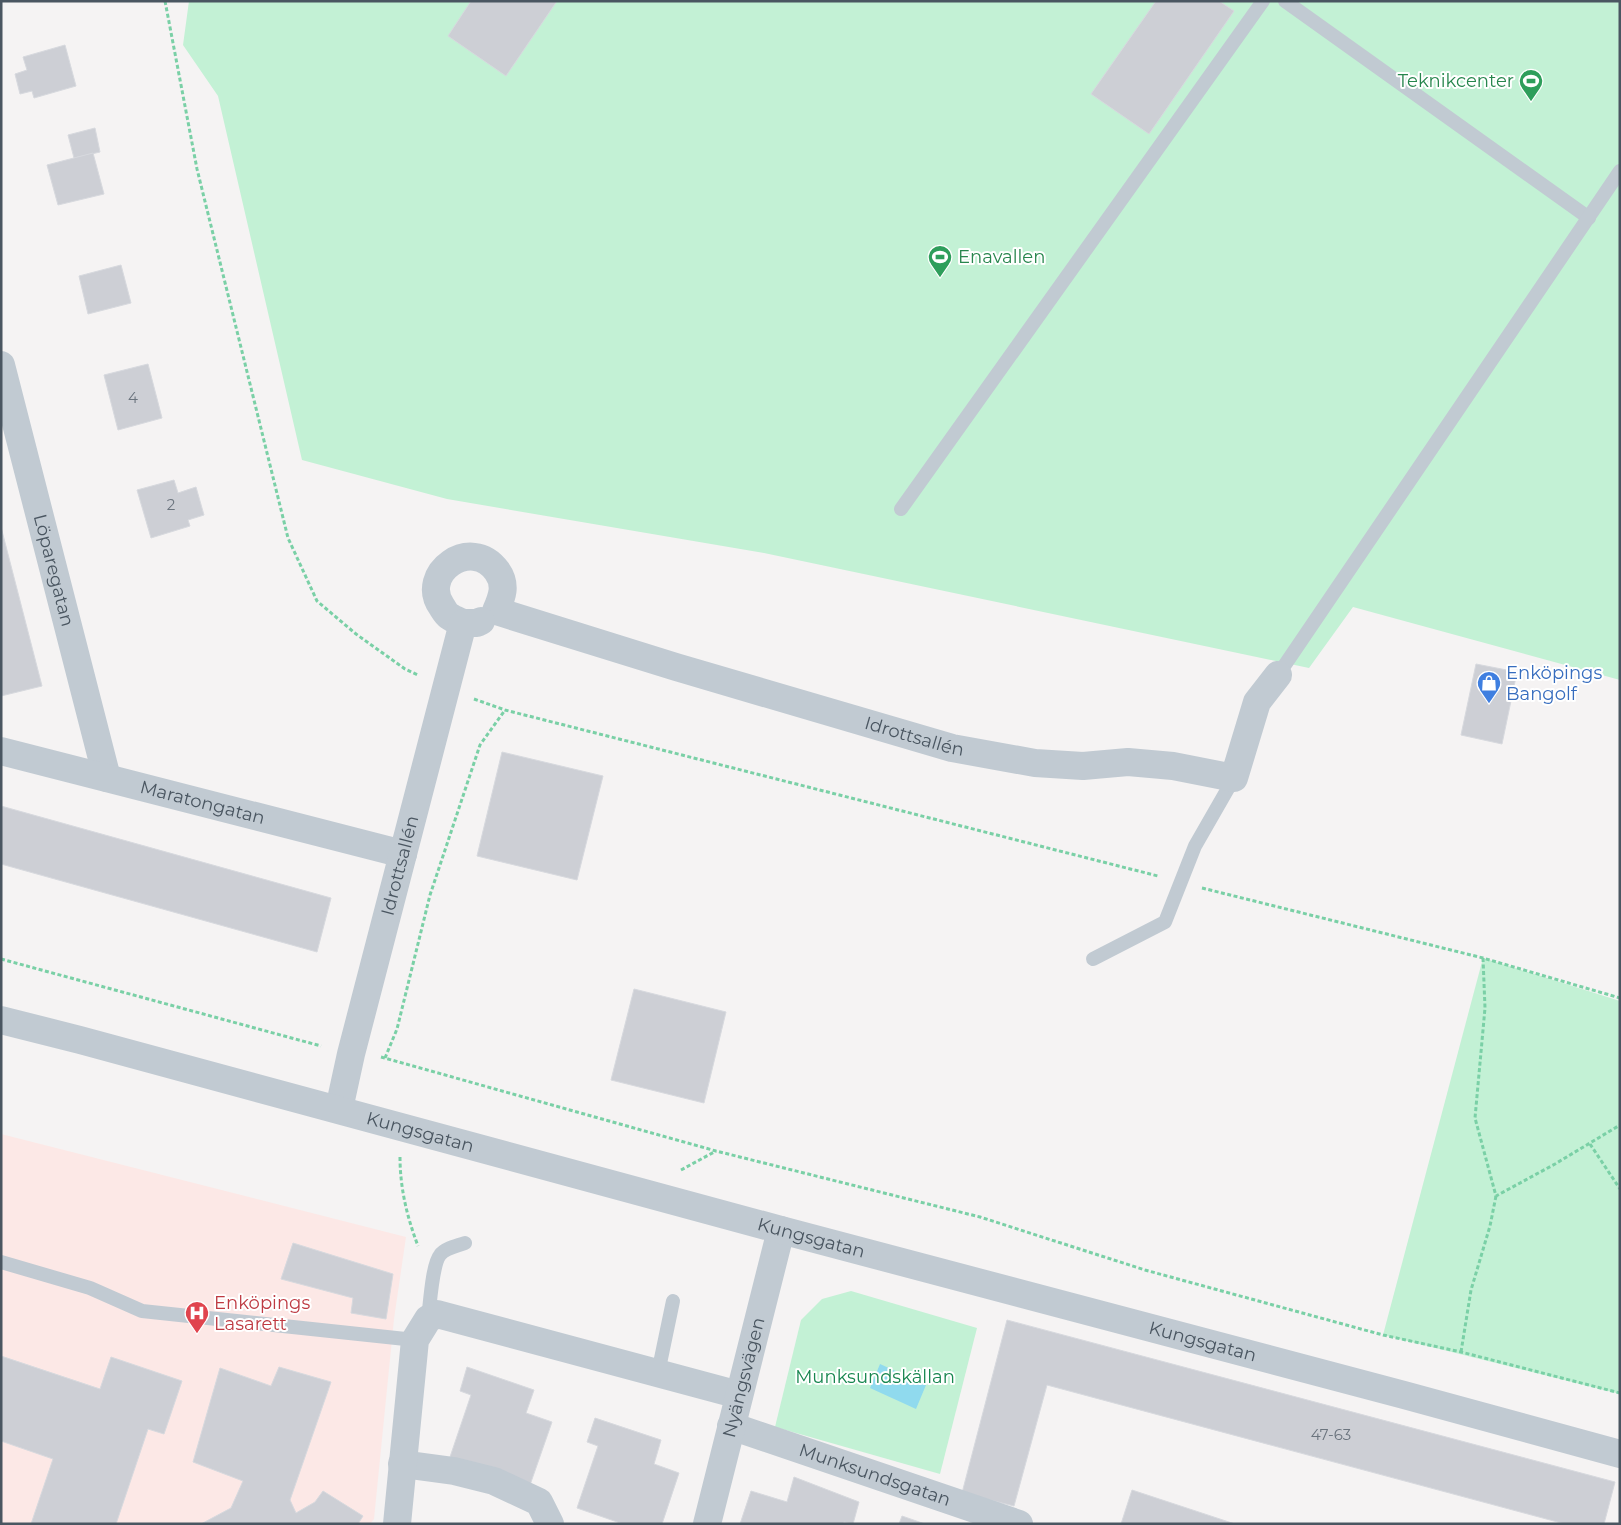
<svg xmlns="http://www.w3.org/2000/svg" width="1621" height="1525" font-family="Montserrat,sans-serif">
	<rect width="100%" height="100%" fill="#f5f3f3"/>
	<polygon fill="#fce8e6" points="1,1134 406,1237 394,1319 374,1519 370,1524 1,1524"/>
	<g fill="#c3f1d5">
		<polygon points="189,1 1620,1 1620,680 1353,607 1309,668 764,553 447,499 302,460 218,96 183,45"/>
		<polygon points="1483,958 1620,1001 1620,1394 1383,1335"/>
		<polygon points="851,1291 977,1328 940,1474 775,1427 801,1320 822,1299"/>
	</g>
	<polygon fill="#90daee" points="880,1364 926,1385 916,1409 870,1388"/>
	<g fill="#cdcfd5" stroke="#d7d9de">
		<polygon points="471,1 557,1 506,76 448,36"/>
		<polygon points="1156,1 1219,1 1234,11 1149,134 1091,94"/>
		<polygon points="65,45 76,86 34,98 32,91 20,94 15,74 27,70 23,57"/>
		<polygon points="95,128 100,152 74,158 68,135"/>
		<polygon points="93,153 104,194 58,205 47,165"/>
		<polygon points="121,265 131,303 88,314 79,276"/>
		<polygon points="148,364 162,418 118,430 104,375"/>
		<polygon points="174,480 178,493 196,487 204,515 188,520 190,526 151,538 137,490"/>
		<polygon points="1,527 42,686 1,696"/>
		<polygon points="1476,664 1517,672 1502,744 1461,735"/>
		<polygon points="502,752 603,776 577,880 477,856"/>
		<polygon points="1,806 331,898 317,952 1,864"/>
		<polygon points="634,989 726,1012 704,1103 611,1080"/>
		<polygon points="293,1243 393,1274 386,1319 351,1313 353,1298 281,1279"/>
		<polygon points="1007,1320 1615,1482 1604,1524 1565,1524 1047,1385 1014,1506 962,1493"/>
		<polygon points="1,1356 100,1389 111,1357 182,1381 164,1434 148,1429 116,1524 31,1524 53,1459 1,1441"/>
		<polygon points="279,1367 331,1382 290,1500 296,1513 315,1502 323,1491 363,1516 358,1524 201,1524 231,1508 243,1481 193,1462 220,1368 271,1386"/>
		<polygon points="467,1367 534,1390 526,1413 552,1422 530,1485 450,1457 471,1395 460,1391"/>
		<polygon points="595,1418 661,1440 654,1464 679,1473 662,1524 623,1524 577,1508 598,1446 587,1442"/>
		<polygon points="794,1477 859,1502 853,1524 844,1522 843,1524 740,1524 751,1491 787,1502"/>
		<polygon points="1132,1490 1235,1524 1121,1524"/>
		<polygon points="902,1516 925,1524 899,1524"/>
	</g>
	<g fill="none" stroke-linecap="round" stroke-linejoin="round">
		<g stroke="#7ad0a6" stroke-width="3" stroke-dasharray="4 2.5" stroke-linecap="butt">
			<polyline points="165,1 197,169 288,538 317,601 356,634 405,669 418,675"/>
			<polyline points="474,699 505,710 1158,876"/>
			<polyline points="1202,888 1483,958 1620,998"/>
			<polyline points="1483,958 1485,1008 1475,1118 1496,1196 1555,1164 1620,1125"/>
			<polyline points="1,959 321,1046"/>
			<polyline points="381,1057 716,1151 980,1217 1145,1270 1383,1335 1461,1352 1620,1393"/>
			<polyline points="385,1058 397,1029 430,895 480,745 505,710"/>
			<polyline points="1590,1144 1620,1189"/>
			<path d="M400 1157C400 1188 407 1217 418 1246"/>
			<polyline points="681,1170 716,1151"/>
			<polyline points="1461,1352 1471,1290 1490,1226 1496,1196"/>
		</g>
		<g stroke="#c1cad2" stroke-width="14">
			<polyline points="1285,1 1589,218"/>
			<polyline points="901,509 1263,1"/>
			<polyline points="1278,675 1620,171"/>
			<polyline points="1093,959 1165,922 1195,846 1234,778"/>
			<polyline points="1,1262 90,1288 142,1311 415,1340"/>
			<path d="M428 1319C430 1305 432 1265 440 1255 445 1248 457 1246 465 1243"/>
			<polyline points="658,1373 673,1301"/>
		</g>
		<g stroke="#c1cad2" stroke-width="28">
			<path id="s1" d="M1 365 107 778"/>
			<path id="s2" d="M463 623C459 621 453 619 449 616 446 614 444 610 442 607 418 574 471 535 497 571 507 585 502 597 496 611L676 667 952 748 1035 763 1083 766 1128 762 1173 766 1234 778 1257 702 1278 675"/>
			<path id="s3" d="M1 751 403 854"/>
			<path id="s4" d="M339 1109 351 1054 463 623H477L481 621"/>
			<path id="s5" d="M731 1426 1019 1524"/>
			<polyline points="402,1464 454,1471 494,1481 539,1502 550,1524"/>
			<polyline points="397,1524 415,1340 428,1319 437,1314 739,1395"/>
			<path id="s6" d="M707 1524 781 1230"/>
		</g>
		<path stroke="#c1cad2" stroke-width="28" id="s7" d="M1 1020 80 1040 781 1230 1404 1395 1620 1454"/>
	</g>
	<defs>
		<g id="stadium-pin" transform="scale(1.25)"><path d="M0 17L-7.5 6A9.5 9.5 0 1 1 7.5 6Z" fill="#2e9e5b" stroke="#fff"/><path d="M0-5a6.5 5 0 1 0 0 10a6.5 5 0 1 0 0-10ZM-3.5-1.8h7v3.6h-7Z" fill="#fff"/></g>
		<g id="shop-pin" transform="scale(1.25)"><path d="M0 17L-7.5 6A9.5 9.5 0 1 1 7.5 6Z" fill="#3f7fe0" stroke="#fff"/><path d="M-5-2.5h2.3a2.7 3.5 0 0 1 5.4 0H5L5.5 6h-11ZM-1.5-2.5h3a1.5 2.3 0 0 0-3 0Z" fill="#fff"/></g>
		<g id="hospital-pin" transform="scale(1.25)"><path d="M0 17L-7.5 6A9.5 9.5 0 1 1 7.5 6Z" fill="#e0444e" stroke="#fff"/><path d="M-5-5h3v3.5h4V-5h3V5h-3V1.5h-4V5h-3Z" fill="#fff"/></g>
	</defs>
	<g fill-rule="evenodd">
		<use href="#stadium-pin" x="1531" y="81"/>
		<use href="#stadium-pin" x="940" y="257"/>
		<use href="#shop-pin" x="1489" y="683"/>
		<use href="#hospital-pin" x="197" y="1313"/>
	</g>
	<g text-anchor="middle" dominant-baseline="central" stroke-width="4" stroke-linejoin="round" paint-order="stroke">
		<g font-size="15" fill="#6b747e">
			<text x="133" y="397">4</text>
			<text x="171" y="504">2</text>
			<text x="1331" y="1434">47-63</text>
		</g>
		<g font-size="18" fill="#27864d" stroke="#fff" text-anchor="end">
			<text x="1514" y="81">Teknikcenter</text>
			<text x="958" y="257" text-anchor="start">Enavallen</text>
		</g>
		<g font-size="18" fill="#4a5661" stroke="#fff">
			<text stroke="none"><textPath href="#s1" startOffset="212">Löparegatan</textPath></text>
			<text stroke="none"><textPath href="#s2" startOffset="609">Idrottsallén</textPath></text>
			<text stroke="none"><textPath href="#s3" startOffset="208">Maratongatan</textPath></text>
			<text stroke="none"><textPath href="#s4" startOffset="251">Idrottsallén</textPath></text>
			<text stroke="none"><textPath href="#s7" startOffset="434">Kungsgatan</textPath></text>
			<text stroke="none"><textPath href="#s7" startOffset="839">Kungsgatan</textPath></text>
			<text stroke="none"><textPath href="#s7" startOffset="1244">Kungsgatan</textPath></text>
			<text stroke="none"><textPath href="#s6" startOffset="151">Nyängsvägen</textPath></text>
			<text stroke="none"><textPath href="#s5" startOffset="152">Munksundsgatan</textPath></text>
		</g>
		<g font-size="18" fill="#366cbe" stroke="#fff" text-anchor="start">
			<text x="1506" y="673">Enköpings<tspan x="1506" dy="21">Bangolf</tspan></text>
		</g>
		<g font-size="18" fill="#be3a42" stroke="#fff" text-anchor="start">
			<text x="214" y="1303">Enköpings<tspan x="214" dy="21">Lasarett</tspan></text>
		</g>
		<g font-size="18" fill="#17864f" stroke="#fff">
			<text x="875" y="1377">Munksundskällan</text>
		</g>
	</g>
	<rect width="1621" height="1525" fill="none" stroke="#4a5661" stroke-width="5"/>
</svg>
